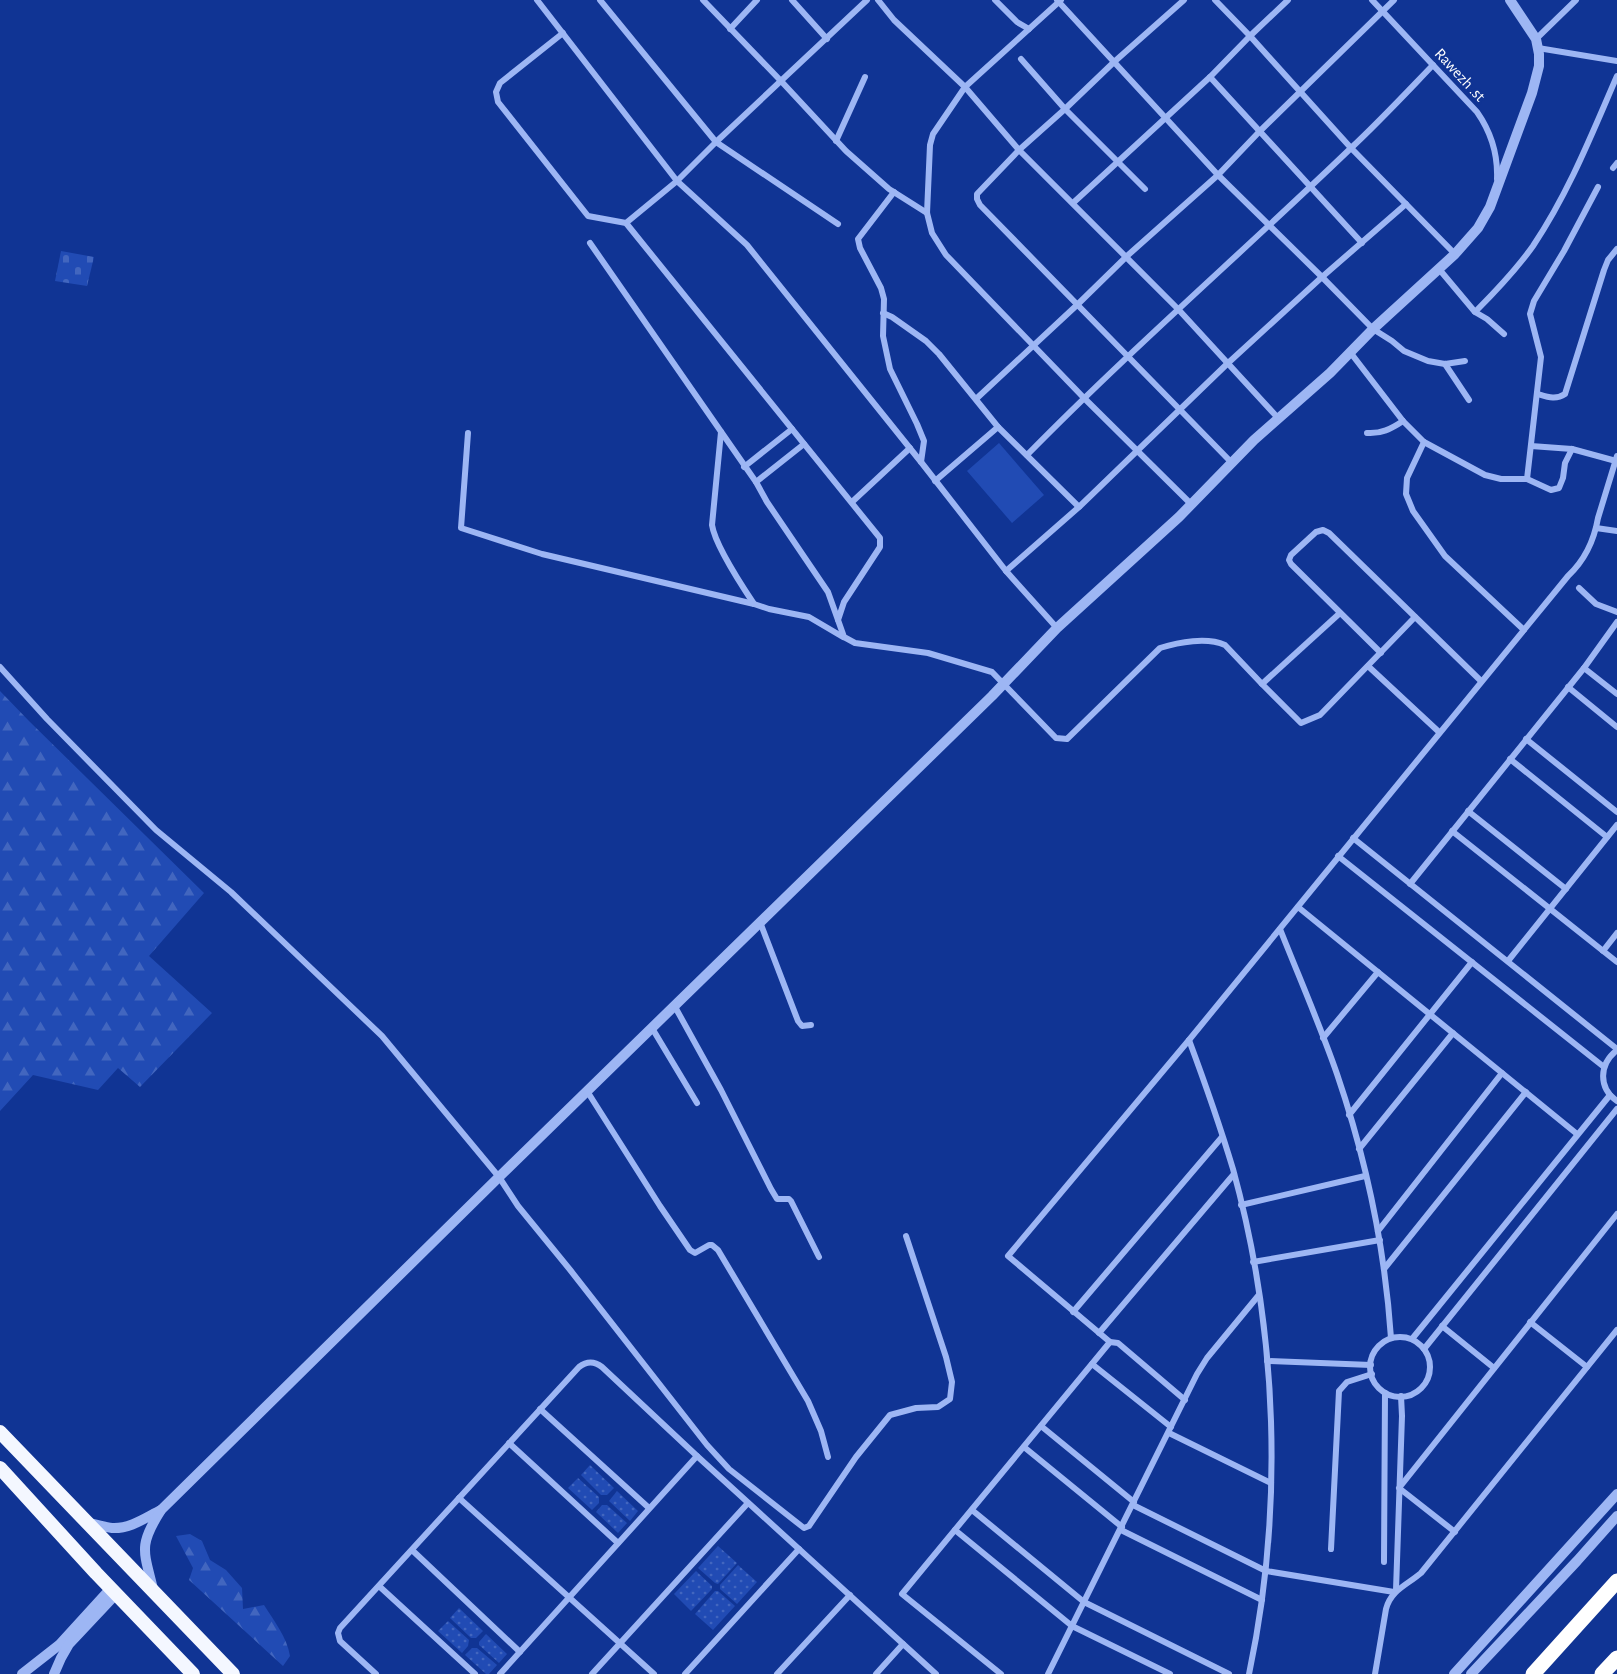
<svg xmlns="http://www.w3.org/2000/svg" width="1617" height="1674" font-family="'Alegreya Sans',sans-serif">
	<defs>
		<pattern id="forest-firs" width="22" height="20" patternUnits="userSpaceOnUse" patternTransform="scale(1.5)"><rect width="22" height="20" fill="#214bb4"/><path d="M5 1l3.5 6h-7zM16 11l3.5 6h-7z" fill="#4266bf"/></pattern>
		<pattern id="cemetery-stones" width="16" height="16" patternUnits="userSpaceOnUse" patternTransform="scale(1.5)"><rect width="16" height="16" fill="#214bb4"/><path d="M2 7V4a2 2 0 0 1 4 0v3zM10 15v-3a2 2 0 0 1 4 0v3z" fill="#4266bf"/></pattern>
		<pattern id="garden-dots" width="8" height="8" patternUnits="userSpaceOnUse" patternTransform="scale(1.5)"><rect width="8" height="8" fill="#214bb4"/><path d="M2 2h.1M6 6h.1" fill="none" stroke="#4266bf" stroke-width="1.8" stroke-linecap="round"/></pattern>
	</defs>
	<rect width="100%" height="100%" fill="#103494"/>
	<g fill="url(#forest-firs)">
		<polygon points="0,691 29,721 204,893 149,956 212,1013 140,1087 118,1068 98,1090 33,1075 0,1111"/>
		<path d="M190 1534 202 1541 210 1560 226 1570 242 1588 243 1609 264 1605C274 1621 287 1637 290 1656L283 1666 189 1580 193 1568 176 1536Z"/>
	</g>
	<polygon fill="url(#cemetery-stones)" points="61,251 94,257 87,286 55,281"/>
	<g fill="url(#garden-dots)">
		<polygon points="590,1465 614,1488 607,1495 601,1495 581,1475"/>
		<polygon points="578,1478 599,1497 599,1503 592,1510 568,1488"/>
		<polygon points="617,1491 638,1511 630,1521 609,1501"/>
		<polygon points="602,1505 607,1505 627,1523 618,1533 596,1512"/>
		<polygon points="718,1546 737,1563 718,1584 715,1583 698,1568"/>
		<polygon points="738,1565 757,1582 737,1604 720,1589 720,1585"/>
		<polygon points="696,1571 712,1586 712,1589 691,1611 674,1594"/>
		<polygon points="715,1591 718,1591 735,1606 713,1630 695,1614"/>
		<polygon points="459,1608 483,1631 476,1638 471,1638 450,1618"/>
		<polygon points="448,1621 469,1640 468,1646 462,1653 438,1631"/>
		<polygon points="486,1634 507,1654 499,1663 479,1645 479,1642"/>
		<polygon points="472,1648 477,1648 497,1665 489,1674 486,1674 465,1655"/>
	</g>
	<polygon fill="#214bb4" points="999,443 1044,495 1012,523 967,471"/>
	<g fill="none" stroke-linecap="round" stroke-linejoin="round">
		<g stroke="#9db6f4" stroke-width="6">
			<polyline points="537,0 677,181 747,245 921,462 1006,571 1057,628"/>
			<polyline points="600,0 716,142 838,224"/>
			<polyline points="703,0 781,81 846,151 889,189 927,213"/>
			<polyline points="792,0 827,39"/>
			<polyline points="878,0 894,20 965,87 1019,150 1178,309 1278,418"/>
			<polyline points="995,0 1017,22 1029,29"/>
			<polyline points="1057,0 1218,175 1322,277 1373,329 1392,341 1404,351 1428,361 1445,364 1465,361"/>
			<polyline points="1061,0 965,87 933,134 930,145 927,213 932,233 946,255 1084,398 1191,504"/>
			<path d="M1184 0 1114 62 1065 109 1019 150 977 194V199L980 205C1064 290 1147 377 1231 462"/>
			<polyline points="1215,0 1250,36 1351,148 1455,254"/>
			<path d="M1372 0 1477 112C1491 132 1498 154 1497 179"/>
			<polyline points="730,29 757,0"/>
			<path d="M563 33 500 83 496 92 498 102 588 216 626 223 880 538V547L844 602 838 620 844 637 855 643 928 653 992 672 1056 738 1067 739 1160 648C1179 642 1207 637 1225 645L1262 684 1301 723 1320 715 1415 617"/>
			<polyline points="1536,39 1576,0"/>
			<polyline points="1538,48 1617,61"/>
			<polyline points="1021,59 1065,109 1145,189"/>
			<polyline points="1210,77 1362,243"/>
			<polyline points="836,141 865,77"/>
			<polyline points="1613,168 1617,163"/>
			<polyline points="894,192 858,239 860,248 881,288 884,299 883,336 890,369 917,424 924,441 921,462"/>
			<polyline points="1073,203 1210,77 1250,36 1288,0"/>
			<polyline points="626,223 677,181 716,142 867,0"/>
			<polyline points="590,243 756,482 767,502 828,592 838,620"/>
			<polyline points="1439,269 1475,312 1487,319 1504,334"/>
			<path d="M1475 312C1496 291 1516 270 1533 246 1569 192 1591 136 1617 76"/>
			<polyline points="883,313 892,317 926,341 939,354 998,427 1079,507"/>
			<polyline points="1350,352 1403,421 1424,442 1485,475 1501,479 1527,479 1551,490 1559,488 1563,478 1565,463 1572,449"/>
			<polyline points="1445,364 1469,400"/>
			<path d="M1538 394C1548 397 1556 400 1565 394L1604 270 1608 260 1617 249"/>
			<polyline points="976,399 1077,305 1127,256 1218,175 1259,132 1394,0"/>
			<path d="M721 432 712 525C715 545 742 586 754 604L769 609 809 617 843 637"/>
			<polyline points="468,433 461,528 542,554 754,604"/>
			<path d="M1367 433C1381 434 1391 429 1403 421"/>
			<polyline points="1424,442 1407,478 1406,494 1413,511 1445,556 1524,630"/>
			<polyline points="1531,446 1572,449 1616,461"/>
			<path d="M1027 455C1131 349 1243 252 1350 149 1379 122 1406 93 1433 65"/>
			<polyline points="744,467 792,429"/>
			<polyline points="1527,479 1541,357 1530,314 1534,301 1564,251 1598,187"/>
			<polyline points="935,481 998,427"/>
			<polyline points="756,482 804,444"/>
			<polyline points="852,502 910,448"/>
			<polyline points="1596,528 1617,531"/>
			<polyline points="1006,571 1079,507 1227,364 1322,277 1406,204"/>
			<polyline points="1579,588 1596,604 1617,612"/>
			<polyline points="1381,653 1291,564 1289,560 1291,555 1316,532 1323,530 1329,533 1481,681"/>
			<polyline points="1368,666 1439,732"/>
			<polyline points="0,667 47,719 156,830 231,892 382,1036 499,1177 518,1206 571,1271 707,1445 729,1469 804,1528 809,1526 856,1457 890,1415 916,1408 938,1407 950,1399 952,1382 946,1357 906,1236"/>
			<polyline points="1584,668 1617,694"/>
			<polyline points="1262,684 1340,613"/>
			<polyline points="1568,687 1617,727"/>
			<polyline points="1526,739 1617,812"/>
			<polyline points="1510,759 1607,837"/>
			<polyline points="1468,811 1566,889"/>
			<polyline points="1452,831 1617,962"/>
			<polyline points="1353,838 1617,1049"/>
			<polyline points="1338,856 1604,1067"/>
			<polyline points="1410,884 1584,668 1617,622"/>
			<polyline points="1298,907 1577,1134"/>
			<polyline points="760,922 798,1021 802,1026 811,1025"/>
			<path d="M1280 929C1299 977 1320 1025 1337 1074 1366 1159 1385 1249 1391 1338"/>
			<polyline points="1603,951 1617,933"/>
			<polyline points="1508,961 1617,825"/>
			<polyline points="674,1005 721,1090 771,1189 777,1199 789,1199 791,1201 819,1257"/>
			<polyline points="652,1028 697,1103"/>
			<polyline points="1323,1038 1378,972"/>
			<path d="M1189 1040C1205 1083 1220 1126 1233 1169 1278 1333 1284 1509 1249 1674"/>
			<path d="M1617 1050C1599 1064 1598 1088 1617 1101"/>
			<polyline points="587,1091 660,1206 690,1250 695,1253 709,1245 712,1245 718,1250 808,1401 821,1431 828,1457"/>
			<polyline points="1349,1115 1472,962"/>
			<polyline points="1359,1149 1453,1033"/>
			<polyline points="1241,1205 1365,1176"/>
			<polyline points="1378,1231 1502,1073"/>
			<polyline points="1253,1262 1380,1240"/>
			<polyline points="1384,1269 1526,1092"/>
			<polyline points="1073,1312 1222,1137"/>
			<polyline points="1530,1322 1587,1367"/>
			<polyline points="1442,1326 1494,1368"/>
			<polyline points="1099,1333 1234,1174"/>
			<circle cx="1400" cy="1367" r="30"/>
			<polyline points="1412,1339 1610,1095"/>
			<polyline points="1424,1349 1617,1109"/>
			<polyline points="1267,1361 1371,1365"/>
			<polyline points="1092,1364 1171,1427"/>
			<path d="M1185 1400 1118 1343 1110 1342 1008 1256 1189 1040 1568 576C1585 560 1594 541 1598 518L1617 456"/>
			<polyline points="540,1409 649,1508"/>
			<polyline points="1041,1426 1134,1502"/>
			<polyline points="1169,1433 1271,1483"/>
			<polyline points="509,1443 618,1543"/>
			<polyline points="1024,1447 1122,1527"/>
			<polyline points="459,1498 654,1674"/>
			<polyline points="1133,1505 1266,1571 1394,1592"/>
			<polyline points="972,1510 1084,1602 1229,1674"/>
			<polyline points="955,1530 1072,1626 1170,1674"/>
			<polyline points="1121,1530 1262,1600"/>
			<polyline points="1455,1532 1399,1488 1617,1214"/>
			<polyline points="1331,1549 1339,1391 1347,1382 1372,1374"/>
			<polyline points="412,1550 520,1652"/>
			<polyline points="1384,1562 1385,1393"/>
			<polyline points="379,1586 475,1674"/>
			<polyline points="1396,1590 1402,1416 1401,1396"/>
			<path d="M376 1674 340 1641 338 1633 340 1628 579 1367C587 1361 594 1361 602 1367L697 1456 936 1674"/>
			<polyline points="500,1674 697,1456"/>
			<polyline points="592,1674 748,1503"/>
			<polyline points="685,1674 799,1549"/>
			<polyline points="777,1674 850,1595"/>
			<polyline points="876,1674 903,1644"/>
			<polyline points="1001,1674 902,1594 1110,1342"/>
			<polyline points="1048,1674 1197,1374 1207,1358 1258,1296"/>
			<path d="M1375 1674 1386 1609C1391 1590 1407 1585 1421 1573L1617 1330"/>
		</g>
		<g stroke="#9db6f4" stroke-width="10">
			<path d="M88 1523C96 1524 104 1527 112 1528 130 1529 145 1518 161 1510"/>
			<path d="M153 1589C144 1551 138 1546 161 1510L499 1177 992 696 1057 628 1179 517 1254 440 1330 373 1373 329 1455 254 1478 228 1490 207 1532 93 1539 66V54L1536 39 1510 0"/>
			<polyline points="22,1674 59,1645 111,1588"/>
			<polyline points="54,1674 61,1658 69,1644 116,1594"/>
			<polyline points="1454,1674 1617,1494"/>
			<polyline points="1471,1674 1577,1561 1617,1516"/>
		</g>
		<g stroke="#f4f7ff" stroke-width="14">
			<polyline points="0,1432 233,1674"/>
			<polyline points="0,1468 96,1573 193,1674"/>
		</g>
		<g stroke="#fff" stroke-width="15">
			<polyline points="1533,1674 1617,1581"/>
			<polyline points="1602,1674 1617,1658"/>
		</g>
	</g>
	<g text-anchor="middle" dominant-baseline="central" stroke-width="5" stroke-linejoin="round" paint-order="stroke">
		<g font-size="16" fill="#fff" stroke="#103494">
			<text transform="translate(1460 75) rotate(47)">Rawezh .st</text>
		</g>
	</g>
</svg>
